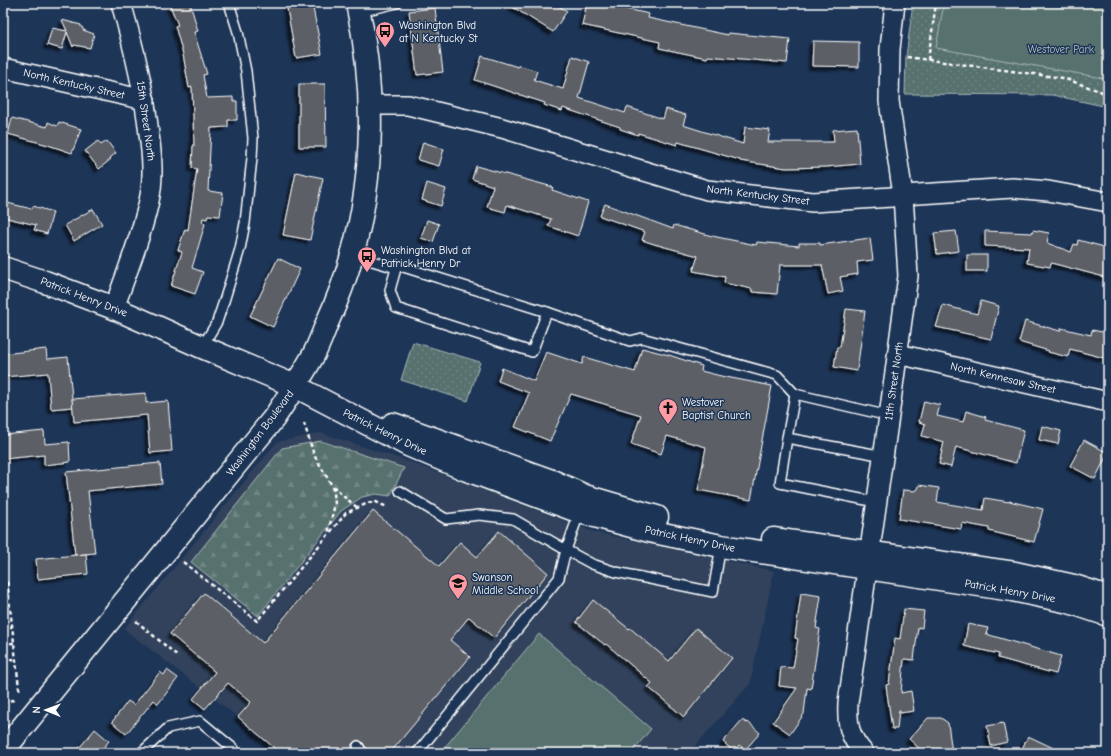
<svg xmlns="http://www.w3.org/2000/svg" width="1111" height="756" font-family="'Comic Neue',sans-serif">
	<defs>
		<pattern id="forest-firs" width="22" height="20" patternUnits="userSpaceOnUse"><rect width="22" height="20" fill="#57716e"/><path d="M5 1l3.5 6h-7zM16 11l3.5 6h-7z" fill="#708684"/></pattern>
		<pattern id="park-dots" width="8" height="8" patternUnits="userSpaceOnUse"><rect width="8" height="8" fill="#57716e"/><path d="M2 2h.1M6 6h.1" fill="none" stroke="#708684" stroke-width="1.8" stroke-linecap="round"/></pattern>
		<filter id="shadow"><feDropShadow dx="-3.5" dy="3.5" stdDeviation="1" flood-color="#0009"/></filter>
	</defs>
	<rect width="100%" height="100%" fill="#1d3557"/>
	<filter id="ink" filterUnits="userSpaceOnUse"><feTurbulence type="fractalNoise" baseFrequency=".025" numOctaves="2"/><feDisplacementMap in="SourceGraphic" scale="8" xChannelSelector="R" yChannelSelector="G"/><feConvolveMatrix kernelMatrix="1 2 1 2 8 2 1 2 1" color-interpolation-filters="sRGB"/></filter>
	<g filter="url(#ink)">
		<polygon fill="#30425c" points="321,433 410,462 594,532 774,571 750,684 689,753 280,753 238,717 124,629 277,442"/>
		<polygon fill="url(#forest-firs)" stroke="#abb8b6" points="321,441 404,468 390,496 376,494 362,497 341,511 258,616 191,562 282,448"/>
		<g fill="url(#park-dots)" stroke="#abb8b6">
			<polygon points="913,3 1108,3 1108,107 1052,95 905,94 906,57"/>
			<polygon points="413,342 480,362 468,401 401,380"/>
		</g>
		<g fill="#57716e" stroke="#abb8b6">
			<polygon points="944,3 1108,3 1108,79 936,48"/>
			<polygon points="539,634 651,729 631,753 440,753"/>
		</g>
		<g fill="#5b6066" stroke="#fff" filter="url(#shadow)">
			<polygon points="169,3 190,3 198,31 194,32 207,74 203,75 207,98 233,97 233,101 237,101 237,120 228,120 228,127 211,128 208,191 223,193 220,216 208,215 207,219 203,218 202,222 205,224 192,268 203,272 195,294 171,286 182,252 178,250 185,229 188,230 197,169 192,168 193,146 194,146 192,87 189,88 183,54 175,26 178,25"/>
			<polygon points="286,3 312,3 322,54 296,58"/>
			<polygon points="506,3 554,3 567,11 553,32"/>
			<polygon points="587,3 600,3 649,14 648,18 728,35 728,33 790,39 787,63 708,56 707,58 659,48 660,42 582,25"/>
			<polygon points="435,8 443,72 417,75 409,11"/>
			<polygon points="62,20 81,25 81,27 83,28 83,30 94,34 90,48 74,45 73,47 67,32 62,49 47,45 52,28 67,31"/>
			<polygon points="813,41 859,42 859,67 812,66"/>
			<polygon points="482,56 518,67 519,65 537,71 534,80 563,89 572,56 589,62 579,98 625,113 627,107 663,119 666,109 686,115 683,125 743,144 745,127 770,130 768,142 834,142 833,130 857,128 860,164 826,167 786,168 740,161 740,160 678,142 677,145 638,133 638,135 620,129 620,127 563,108 562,111 544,105 545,103 475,80"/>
			<polygon points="299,84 325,84 326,147 299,147"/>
			<polygon points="12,118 47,127 48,122 57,126 59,122 81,129 72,153 48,145 8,134"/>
			<polygon points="98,141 101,145 107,141 116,153 110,158 111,159 99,169 85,151"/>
			<polygon points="423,142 444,149 439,166 418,160"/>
			<polygon points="476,166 553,187 552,190 588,202 578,236 548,226 551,219 507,205 505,212 487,207 493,186 472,179"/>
			<polygon points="296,172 323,178 310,240 283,235"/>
			<polygon points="427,183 446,189 441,206 422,200"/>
			<polygon points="3,202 32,209 33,206 53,212 47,234 34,230 36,225 3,217"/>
			<polygon points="605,204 673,229 674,225 712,236 756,245 757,242 799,246 799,243 820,243 820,245 870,238 873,260 857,262 858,274 840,277 843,291 828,294 822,265 780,265 777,294 752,292 752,289 724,283 725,277 693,271 698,256 654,244 642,240 645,232 600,216"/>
			<polygon points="93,209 102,224 74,241 65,225"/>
			<polygon points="427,220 439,224 433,242 421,238"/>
			<polygon points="1033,230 1049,233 1047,243 1071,252 1074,244 1077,245 1078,240 1108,248 1108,278 1051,263 1050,267 1027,263 1029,248 985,246 985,231 1032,233"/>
			<polygon points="956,231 959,251 937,254 934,233"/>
			<rect x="967" y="255" width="20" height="16"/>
			<polygon points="278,258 300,269 273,327 250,316"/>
			<polygon points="981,301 999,306 991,339 936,327 943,305 977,314"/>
			<polygon points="846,309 865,311 857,371 834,367 837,347 840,347"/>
			<polygon points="1025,321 1060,331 1061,328 1091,335 1092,330 1107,333 1104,342 1108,343 1108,359 1070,349 1068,357 1048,352 1049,351 1019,342"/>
			<polygon points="642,348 669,355 702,366 701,371 721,376 772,386 751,500 698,490 706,447 667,436 661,454 631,444 641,415 571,394 550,441 515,427 529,393 498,381 502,368 534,381 546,352 582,364 584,357 635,372"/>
			<polygon points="46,349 47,359 68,357 73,407 51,409 48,373 3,377 3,354"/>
			<polygon points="146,393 146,403 168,401 172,451 150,453 147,415 74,422 72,399"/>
			<polygon points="924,401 940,405 937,416 963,422 966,411 986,417 985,420 1024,430 1016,463 956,447 951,467 939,464 944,442 922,436 925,424 919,422"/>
			<polygon points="1042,426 1061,431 1058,444 1039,440"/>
			<polygon points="44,431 45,444 69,442 70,462 44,465 44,455 3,459 3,435"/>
			<polygon points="1084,440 1108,453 1095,479 1070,466"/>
			<polygon points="160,463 162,484 88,491 95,553 75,555 66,472"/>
			<polygon points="919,485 939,488 937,502 983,510 985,498 1009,502 1009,501 1043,509 1034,542 989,531 989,528 962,523 961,529 899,519 903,490 916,491 916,489 918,489"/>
			<polygon points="373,511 439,566 460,542 477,557 499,531 548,573 494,638 469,617 450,640 470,657 390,753 369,753 363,743 358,740 352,744 352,747 356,753 280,753 238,717 251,702 228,683 205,709 193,699 215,672 170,634 204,593 263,643"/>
			<polygon points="86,554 88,574 38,579 36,559"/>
			<polygon points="801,593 821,596 816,628 820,629 811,689 807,688 804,714 790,734 773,722 797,688 779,686 781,667 793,668 798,639 795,638"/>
			<polygon points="593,600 629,629 630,628 669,661 696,628 732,658 684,717 648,687 652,683 606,644 605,645 576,622"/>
			<polygon points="904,609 924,611 922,628 918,627 914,660 904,659 901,693 911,691 914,711 900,713 900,710 899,710 897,729 892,729 886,685 889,684 895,638 900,639"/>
			<polygon points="968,624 988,628 986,634 1061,656 1056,674 998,658 999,654 964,646"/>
			<polygon points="167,670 178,678 158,704 154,700 126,734 112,722 128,701 134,705 160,672 164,675"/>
			<polygon points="928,718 941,718 948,723 952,753 924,753 909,739"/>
			<polygon points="742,720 747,723 748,722 760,733 745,750 739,745 734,752 723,742"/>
			<polygon points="1003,723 1007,742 991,746 987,726"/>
			<polygon points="95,729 109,741 99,753 75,753"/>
			<polygon points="1028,736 1064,753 1030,753 1022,749"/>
		</g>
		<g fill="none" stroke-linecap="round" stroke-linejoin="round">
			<g stroke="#fff" stroke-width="12">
				<g id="service">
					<polyline points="359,12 397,3"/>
					<polyline points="352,255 396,268"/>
					<polygon points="397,265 547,312 532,352 396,308 390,290"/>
					<polyline points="547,312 630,341 642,338 777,375 795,394 889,416"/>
					<polyline points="202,347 217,322 225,298 240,249 245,223 252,158 253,138 246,71 238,32 229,3"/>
					<polyline points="795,394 787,438 884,456"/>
					<polyline points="787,438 780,483 876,502"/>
					<polyline points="400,491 446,519 479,515 513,519 566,550 580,511"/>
					<polyline points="358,746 363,753"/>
					<polyline points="141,753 168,728 200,721 234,749 233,753"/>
					<polyline points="417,753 559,578 566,550 592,564 616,572 713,592 721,546"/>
				</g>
			</g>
			<g stroke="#fff" stroke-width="22">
				<g id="minor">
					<polyline points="3,68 145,100"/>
					<polyline points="370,105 408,105 502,128 707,190 813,202 892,197 903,195 1013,188 1048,191 1108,202"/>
					<path d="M114 308C127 272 141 237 149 201 154 178 152 156 149 134 144 88 134 48 121 3"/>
					<polyline points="898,354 1108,402"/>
					<path d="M864 753C849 737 847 724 848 703L889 416 908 276 903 195 889 101 890 49 895 3"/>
				</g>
			</g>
			<g stroke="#fff" stroke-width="25">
				<g id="tertiary">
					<polyline points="3,268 45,282 114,308 202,347 295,386 408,445 467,470 580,512 649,531 721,546 1012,590 1069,602 1108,615"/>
					<polyline points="393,424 552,481 585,496 657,517"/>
					<polyline points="773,539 1015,573 1074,586 1108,597"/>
				</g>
			</g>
			<g stroke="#fff" stroke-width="25">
				<path id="secondary" d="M3 751 274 418C288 397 302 376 314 354 319 344 323 333 327 323 337 301 346 278 352 255 375 175 375 84 357 3"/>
			</g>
			<g stroke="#fff" stroke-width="2.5" stroke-dasharray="4 3" stroke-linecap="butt">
				<polyline points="907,57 1063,78 1108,94"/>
				<polyline points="928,60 936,3"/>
				<polyline points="304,423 314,455 331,484 334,493 335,504 328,533"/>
				<polyline points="333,486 343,496 358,508"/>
				<polyline points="183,562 257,621 346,513 368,503 376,502 387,507"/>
				<polyline points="3,576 7,582 8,589 19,688 20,693"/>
				<polyline points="3,606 10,606"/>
				<polyline points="136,621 179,657"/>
				<polyline points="3,627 12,627"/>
				<polyline points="3,644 14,643"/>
				<polyline points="3,660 15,659"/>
				<polyline points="3,701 15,700"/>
			</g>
			<use href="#service" stroke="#1d3557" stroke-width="9"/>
			<use href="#minor" stroke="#1d3557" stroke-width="19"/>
			<use href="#tertiary" stroke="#1d3557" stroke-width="22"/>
			<use href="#secondary" stroke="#1d3557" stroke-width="22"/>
		</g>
	</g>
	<defs>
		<g id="bus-pin" transform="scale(1)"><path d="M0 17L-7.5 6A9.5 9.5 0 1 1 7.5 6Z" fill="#ff9aa2" stroke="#1d3557"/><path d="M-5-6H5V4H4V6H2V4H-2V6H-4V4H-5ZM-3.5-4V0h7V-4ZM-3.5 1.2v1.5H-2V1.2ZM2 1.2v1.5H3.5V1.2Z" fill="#111"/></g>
		<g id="church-pin" transform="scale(1)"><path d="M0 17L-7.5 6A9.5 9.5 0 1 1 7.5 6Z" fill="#ff9aa2" stroke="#1d3557"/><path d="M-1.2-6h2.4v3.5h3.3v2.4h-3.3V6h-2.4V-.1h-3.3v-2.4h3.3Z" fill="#111"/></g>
		<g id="school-pin" transform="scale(1)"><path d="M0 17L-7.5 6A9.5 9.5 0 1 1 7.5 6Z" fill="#ff9aa2" stroke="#1d3557"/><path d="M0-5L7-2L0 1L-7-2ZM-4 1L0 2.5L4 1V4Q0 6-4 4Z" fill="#111"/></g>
	</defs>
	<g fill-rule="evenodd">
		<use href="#bus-pin" x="385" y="31"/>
		<use href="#bus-pin" x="367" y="256"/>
		<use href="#church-pin" x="668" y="408"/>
		<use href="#school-pin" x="458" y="583"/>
	</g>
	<g text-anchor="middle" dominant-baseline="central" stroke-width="3" stroke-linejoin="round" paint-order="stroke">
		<g font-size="11" fill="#fff" stroke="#1d3557" text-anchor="start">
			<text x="399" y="25">Washington Blvd<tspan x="399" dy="13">at N Kentucky St</tspan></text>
			<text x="381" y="250">Washington Blvd at<tspan x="381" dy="13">Patrick Henry Dr</tspan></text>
			<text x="682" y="402">Westover<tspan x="682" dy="13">Baptist Church</tspan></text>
			<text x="472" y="577">Swanson<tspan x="472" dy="13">Middle School</tspan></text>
		</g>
		<g font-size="11" fill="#b3bfbe" stroke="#1d3557">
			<text x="1061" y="49">Westover Park</text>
		</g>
		<g font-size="11" fill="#fff" stroke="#1d3557">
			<text transform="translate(74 84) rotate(13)">North Kentucky Street</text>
			<text transform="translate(146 121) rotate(82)">15th Street North</text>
			<text transform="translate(758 195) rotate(7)">North Kentucky Street</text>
			<text transform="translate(84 297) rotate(21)">Patrick Henry Drive</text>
			<text transform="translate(1003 378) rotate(13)">North Kennesaw Street</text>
			<text transform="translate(894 381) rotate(-82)">11th Street North</text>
			<text transform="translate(385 432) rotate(26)">Patrick Henry Drive</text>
			<text transform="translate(260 433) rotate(-53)">Washington Boulevard</text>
			<text transform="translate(690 539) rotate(12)">Patrick Henry Drive</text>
			<text transform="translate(1010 591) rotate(10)">Patrick Henry Drive</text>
		</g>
	</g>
	<rect width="1111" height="756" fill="none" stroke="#1d3557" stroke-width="16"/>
	<rect x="8" y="8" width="1095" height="740" fill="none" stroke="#fff" stroke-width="1.5" filter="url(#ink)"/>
	<g transform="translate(46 710) rotate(271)" stroke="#1d3557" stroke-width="3" paint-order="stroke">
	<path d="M0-3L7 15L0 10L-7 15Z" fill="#ffffff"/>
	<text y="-6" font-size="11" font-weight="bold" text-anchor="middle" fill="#ffffff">N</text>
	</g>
</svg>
